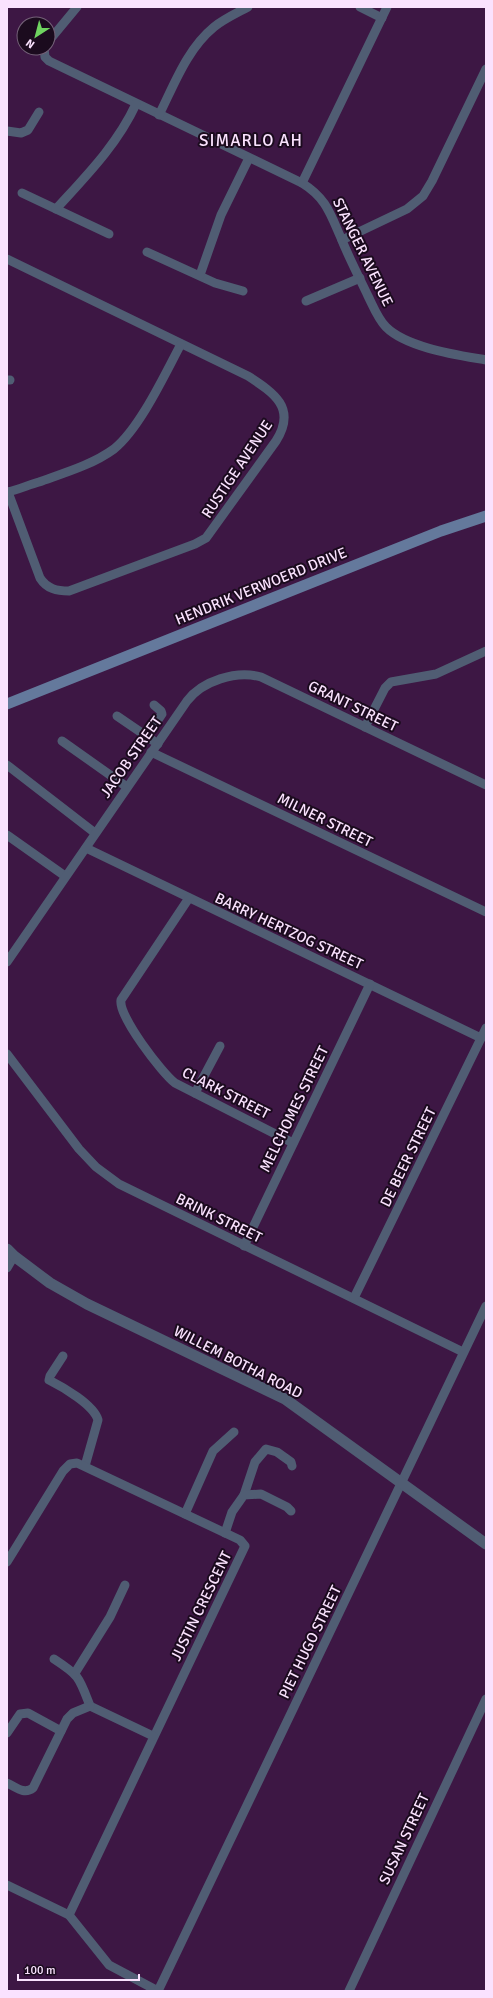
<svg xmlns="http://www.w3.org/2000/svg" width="493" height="1998" font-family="Signika,sans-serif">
	<rect width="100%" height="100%" fill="#3d1744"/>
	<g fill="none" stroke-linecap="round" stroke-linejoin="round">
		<g stroke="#505d73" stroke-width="9">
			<polyline points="360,7 382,18"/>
			<polyline points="48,42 77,7"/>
			<path d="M44 48 45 57 49 61 302 183C326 198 330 213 341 238 349 258 359 277 368 296 373 306 378 319 386 327 407 348 458 355 486 360"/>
			<path d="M159 115C174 85 187 49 214 27 224 19 237 13 248 7"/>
			<polyline points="7,131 21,133 28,130 39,112"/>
			<polyline points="302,183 387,7"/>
			<polyline points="22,193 109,234"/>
			<path d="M56 209C86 176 117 145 136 104"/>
			<polyline points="342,240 407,209 423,196 432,181 486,69"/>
			<polyline points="147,252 215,283 243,291"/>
			<path d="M7 259 248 376C274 393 297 408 276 441L206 538 195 544 69 591C57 591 47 589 40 578L8 492"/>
			<polyline points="200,275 221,215 249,158"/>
			<polyline points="306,301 360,278"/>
			<polyline points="7,380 10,380"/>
			<path d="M7 492C18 490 28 485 39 482 64 473 92 465 114 449 140 428 165 374 181 344"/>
			<polyline points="117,716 158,744"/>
			<polyline points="365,727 385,688 391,682 436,674 486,651"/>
			<polyline points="147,736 162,714 161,711 154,705"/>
			<polyline points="62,741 127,787"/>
			<polyline points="151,752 486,912"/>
			<polyline points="7,765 95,833"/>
			<polyline points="7,835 65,876"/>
			<polyline points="86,848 481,1038"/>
			<path d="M189 898 121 1000C118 1016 162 1073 175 1083L293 1143"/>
			<path d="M7 962 187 701C202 681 236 670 261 677L486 785"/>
			<polyline points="7,1054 79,1149 96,1167 119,1184 463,1352"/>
			<polyline points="195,1093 220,1046"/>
			<polyline points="244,1246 370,984"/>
			<polyline points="7,1268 14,1256"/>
			<polyline points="354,1298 486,1028"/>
			<path d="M63 1356 50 1376 49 1380C63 1387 94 1405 98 1420L85 1466"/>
			<polyline points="244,1495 255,1462 266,1449 277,1452 291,1462 292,1466"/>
			<polyline points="185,1514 213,1451 234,1432"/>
			<polyline points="225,1533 232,1512 244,1495 261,1494 287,1507 291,1511"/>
			<polyline points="7,1562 63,1471 70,1464 77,1463 240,1540 245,1546 69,1915"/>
			<path d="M54 1659C80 1676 79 1677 90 1706"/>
			<polyline points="75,1673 110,1617 125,1585"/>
			<polyline points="90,1706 153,1736"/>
			<polyline points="7,1733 20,1714 28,1713 61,1731"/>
			<path d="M7 1783C16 1787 24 1795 33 1788L67 1719 73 1713 90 1706"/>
			<polyline points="7,1885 69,1915 109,1965 158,1991"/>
			<polyline points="158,1991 486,1306"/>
			<polyline points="349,1991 486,1699"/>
		</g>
		<polyline stroke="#505d73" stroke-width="11" points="7,1249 14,1256 50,1283 87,1304 285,1399 486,1544"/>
		<polyline stroke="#64799c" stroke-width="11" points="7,704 441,531 486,516"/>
	</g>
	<g text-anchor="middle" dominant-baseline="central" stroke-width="4" stroke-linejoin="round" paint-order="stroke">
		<g font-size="15" fill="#fae2fe" stroke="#1b0b1e">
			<text transform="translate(363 252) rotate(64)">STANGER AVENUE</text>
			<text transform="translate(237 469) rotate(-56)">RUSTIGE AVENUE</text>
			<text transform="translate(261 586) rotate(-22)">HENDRIK VERWOERD DRIVE</text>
			<text transform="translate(353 706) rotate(26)">GRANT STREET</text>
			<text transform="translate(131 757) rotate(-55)">JACOB STREET</text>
			<text transform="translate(325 820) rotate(26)">MILNER STREET</text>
			<text transform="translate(289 931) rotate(25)">BARRY HERTZOG STREET</text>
			<text transform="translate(226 1093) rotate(27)">CLARK STREET</text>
			<text transform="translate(294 1109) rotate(-64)">MELCHOMES STREET</text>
			<text transform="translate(408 1157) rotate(-64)">DE BEER STREET</text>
			<text transform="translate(219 1218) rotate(26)">BRINK STREET</text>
			<text transform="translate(238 1362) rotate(27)">WILLEM BOTHA ROAD</text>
			<text transform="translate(201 1606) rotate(-64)">JUSTIN CRESCENT</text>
			<text transform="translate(310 1642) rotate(-64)">PIET HUGO STREET</text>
			<text transform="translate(404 1839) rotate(-65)">SUSAN STREET</text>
		</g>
		<g font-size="17" letter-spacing="1" fill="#fae2fe" stroke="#1b0b1e">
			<text x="251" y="140">SIMARLO AH</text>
		</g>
	</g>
	<rect width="493" height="1998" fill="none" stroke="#fae2fe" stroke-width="16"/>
	<g transform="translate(36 36) rotate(216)"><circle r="19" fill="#1b0b1e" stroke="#746178"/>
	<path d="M0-3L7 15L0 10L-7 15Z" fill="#6fd360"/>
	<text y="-6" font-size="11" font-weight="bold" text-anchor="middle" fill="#fae2fe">N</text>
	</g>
	<path d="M18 1974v6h121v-6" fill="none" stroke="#fae2fe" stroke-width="2"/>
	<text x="24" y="1974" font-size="12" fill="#fae2fe" stroke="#1b0b1e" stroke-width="3" paint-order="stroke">100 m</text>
</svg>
